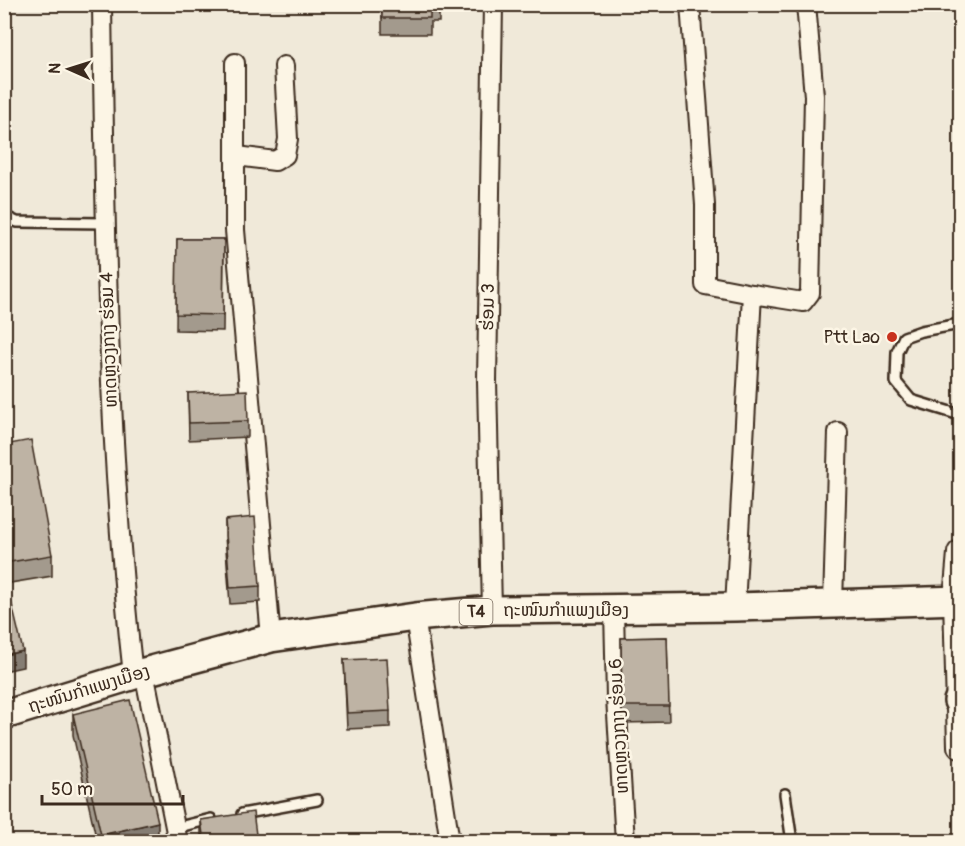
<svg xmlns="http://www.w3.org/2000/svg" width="965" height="846" font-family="Pangolin,'Noto Sans Lao',sans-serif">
	<rect width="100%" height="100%" fill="#f0e9d9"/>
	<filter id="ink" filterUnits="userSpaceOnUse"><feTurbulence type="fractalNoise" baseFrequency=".0167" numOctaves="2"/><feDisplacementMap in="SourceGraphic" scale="12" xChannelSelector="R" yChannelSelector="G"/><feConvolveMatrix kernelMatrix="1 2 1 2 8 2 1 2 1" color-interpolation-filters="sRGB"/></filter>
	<g filter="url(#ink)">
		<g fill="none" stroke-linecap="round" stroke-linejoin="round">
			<g stroke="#3b2a1e" stroke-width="14">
				<g id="service">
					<polyline points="4,216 17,222 105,223"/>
					<polyline points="960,324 921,331 904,337 897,352 896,382 911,400 960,415"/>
					<polyline points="785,794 792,842"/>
					<polyline points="242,814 317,800"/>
					<polyline points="175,828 211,819"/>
				</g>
			</g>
			<g stroke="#3b2a1e" stroke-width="22">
				<g id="minor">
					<path d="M102 4C105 228 108 453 133 675"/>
					<polyline points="690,4 705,205 705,285 752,294"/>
					<polyline points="235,63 235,230 271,638"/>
					<polyline points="237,156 275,161 285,155 288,139 284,66"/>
					<polyline points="833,604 838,432"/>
					<polyline points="735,607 752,294 803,302 810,293 814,96 806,4"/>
					<polyline points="492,610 487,381 493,4"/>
					<polyline points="614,610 616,698 625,842"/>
					<polyline points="415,617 450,842"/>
					<polyline points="144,672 178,842"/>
				</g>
			</g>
			<g stroke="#3b2a1e" stroke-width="28">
				<polyline id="secondary" points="960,553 956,599 960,746"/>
			</g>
			<g stroke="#3b2a1e" stroke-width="32">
				<g id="primary">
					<polyline points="958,701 960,697"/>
					<polyline points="4,715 144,672 271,638 415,617 492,610 735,607 960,600"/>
				</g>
			</g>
			<use href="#service" stroke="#fcf5e5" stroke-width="9"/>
			<use href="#minor" stroke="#fcf5e5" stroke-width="18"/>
			<use href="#secondary" stroke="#fcf5e5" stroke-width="24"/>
			<use href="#primary" stroke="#fcf5e5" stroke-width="27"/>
		</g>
		<g fill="#a39a8d" stroke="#3b2a1e" stroke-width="1.5">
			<polygon points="382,4 439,4 439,22 430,22 430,34 382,34"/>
			<polygon points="177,239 224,239 223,331 176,330"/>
			<polygon points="188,393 248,421 248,437 189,440"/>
			<polygon points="4,445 52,555 52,576 4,584"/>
			<polygon points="225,520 260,586 260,602 230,604 225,536"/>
			<polygon points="667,637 669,722 622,723 621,638"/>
			<polygon points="344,660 390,711 390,727 347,729"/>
			<polygon points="73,714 158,842 97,842 73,735"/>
			<polygon points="201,820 257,842 201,842"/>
		</g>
		<g fill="#857d73" stroke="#3b2a1e" stroke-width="1.5">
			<polygon points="23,651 23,667 4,671 4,655"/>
			<polygon points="158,822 158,842 101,842 101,835"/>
		</g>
		<g fill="#beb3a4" stroke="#3b2a1e" stroke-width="1.5">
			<polygon points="382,4 439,4 439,6 430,6 430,18 382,18"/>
			<polygon points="177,239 224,239 223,315 176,314"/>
			<polygon points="247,390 248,421 189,423 188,393"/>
			<polygon points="31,440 52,555 4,563 4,445"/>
			<polygon points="255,517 260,586 230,588 225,520"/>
			<polygon points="8,588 23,651 4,655 4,589"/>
			<polygon points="667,637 669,706 622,706 621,638"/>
			<polygon points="387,658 390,711 347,713 344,660"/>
			<polygon points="130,700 158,822 101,835 73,714"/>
			<polygon points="253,812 257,842 204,842 201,820"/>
		</g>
	</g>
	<circle fill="#c8321e" stroke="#fcf5e5" stroke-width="2" cx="892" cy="337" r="6"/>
	<g text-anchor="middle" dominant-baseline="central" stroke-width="5" stroke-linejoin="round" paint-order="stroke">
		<rect fill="#fcf5e5" stroke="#75675a" stroke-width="1.5" x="459.5" y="599" width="33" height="26" rx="4.5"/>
		<g font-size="16" font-weight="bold" fill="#3b2a1e">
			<text x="476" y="612">T4</text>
		</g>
		<g font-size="18" fill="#3b2a1e" stroke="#fcf5e5">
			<text transform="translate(488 307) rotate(-89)">ຮ່ອມ 3</text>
			<text transform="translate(109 340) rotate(-92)">ທາດຫຼວງກາງ ຮ່ອມ 4</text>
			<text x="566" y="610">ຖະໜົນກຳແພງເມືອງ</text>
			<text transform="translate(89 689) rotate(-17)">ຖະໜົນກຳແພງເມືອງ</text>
			<text transform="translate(619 726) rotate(-93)">ທາດຫຼວງກາງ ຮ່ອມ 6</text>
		</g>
		<g font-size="18" fill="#3b2a1e" stroke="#fcf5e5" text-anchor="end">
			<text x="880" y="337">Ptt Lao</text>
		</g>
	</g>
	<rect width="965" height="846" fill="none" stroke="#fcf5e5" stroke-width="24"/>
	<rect x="12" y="12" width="941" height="822" fill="none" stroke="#3b2a1e" stroke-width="2" filter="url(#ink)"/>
	<g transform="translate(69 69) rotate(273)" stroke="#fcf5e5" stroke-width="4.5" paint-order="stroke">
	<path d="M0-4.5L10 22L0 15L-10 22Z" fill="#3b2a1e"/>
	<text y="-9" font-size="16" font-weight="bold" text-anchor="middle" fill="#3b2a1e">N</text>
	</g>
	<path d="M42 795v9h141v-9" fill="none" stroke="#3b2a1e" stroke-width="3"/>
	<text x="51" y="795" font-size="18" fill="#3b2a1e" stroke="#fcf5e5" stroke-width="4.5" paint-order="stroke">50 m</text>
</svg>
